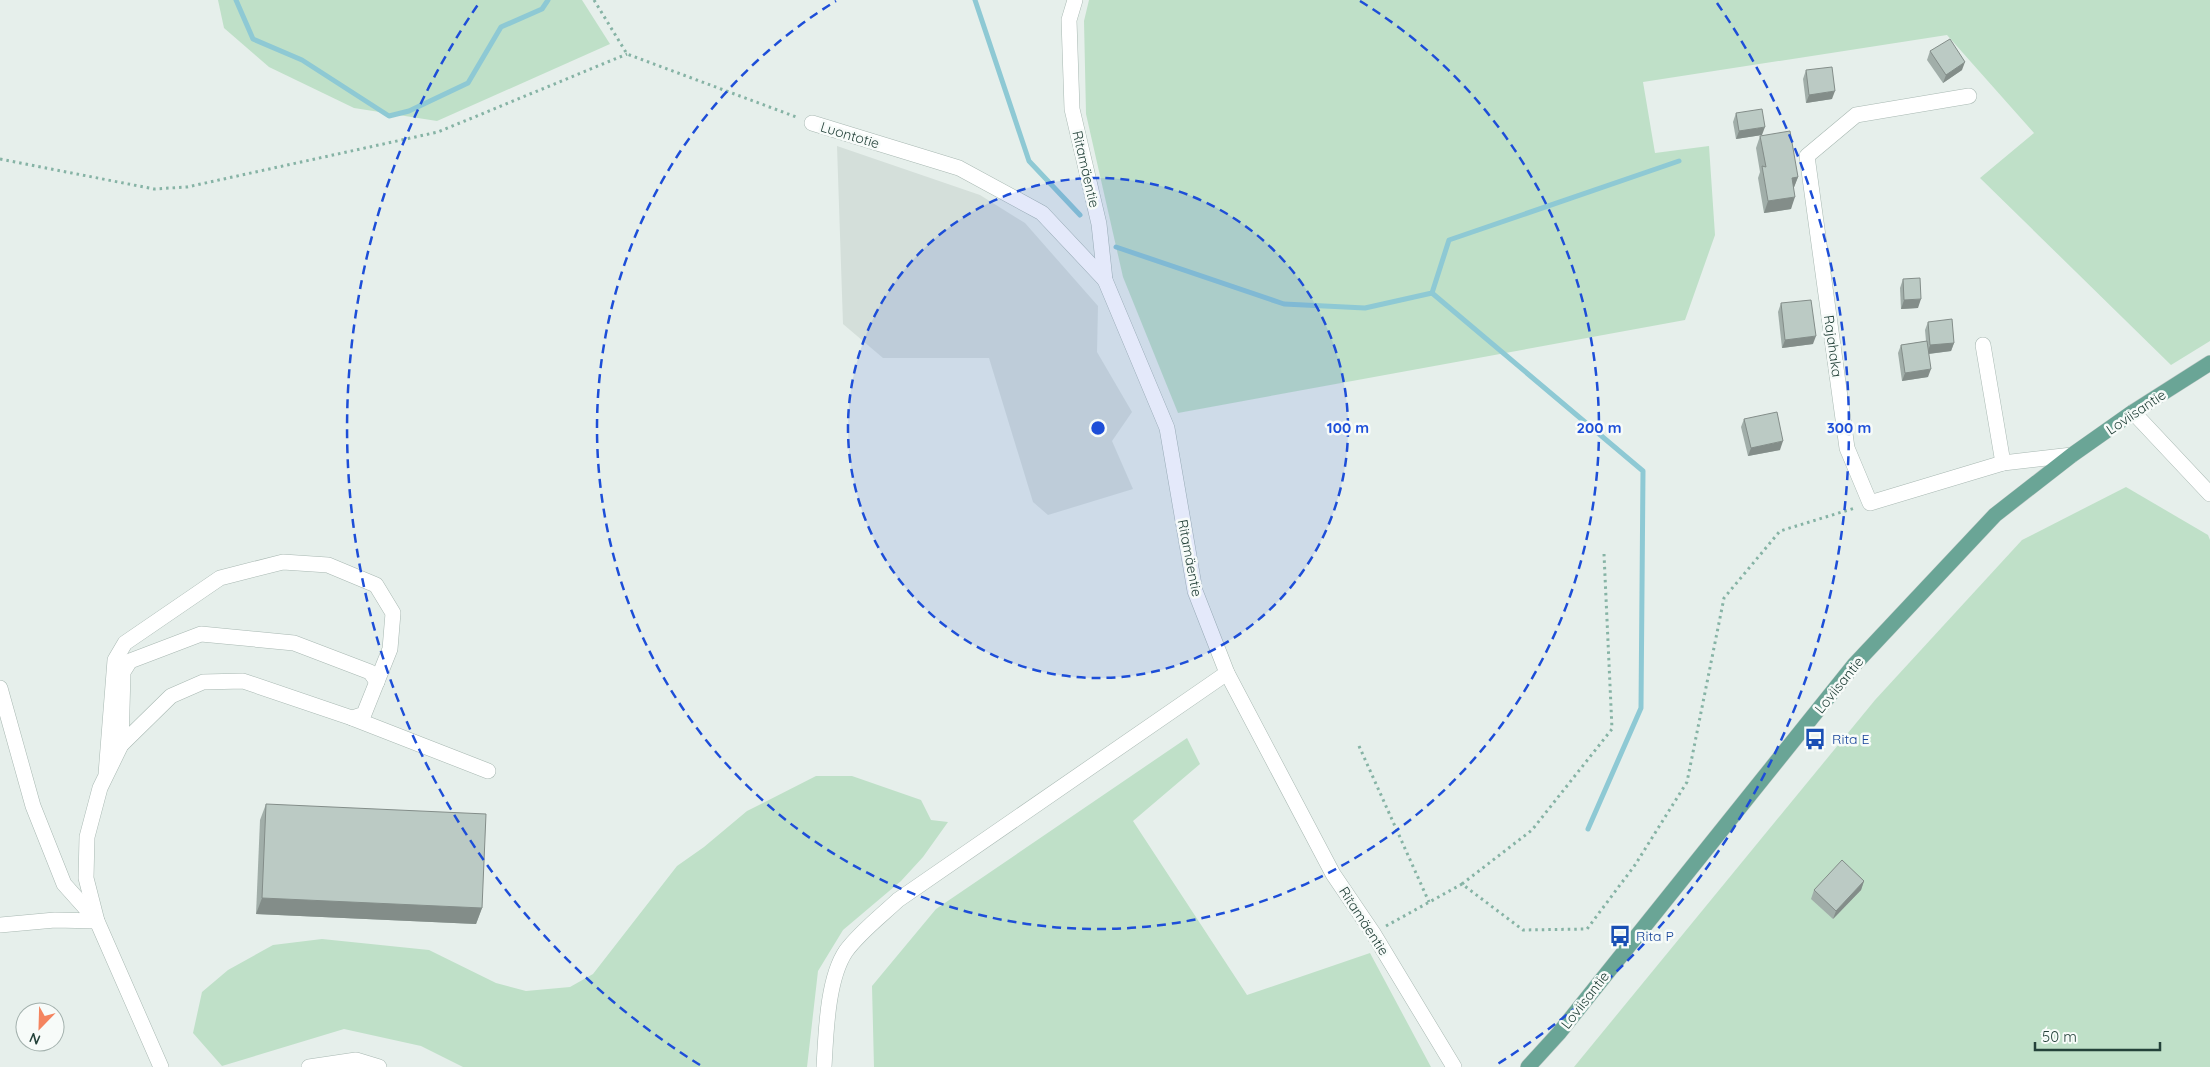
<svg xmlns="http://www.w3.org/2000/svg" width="2210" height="1067" font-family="Quicksand,sans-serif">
	<rect width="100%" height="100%" fill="#e6efeb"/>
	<polygon fill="#d4dfda" points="837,146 980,195 1025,223 1098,306 1097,352 1132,412 1112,441 1133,489 1048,515 1033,502 989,358 883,358 843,324"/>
	<g fill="#bfe0c8">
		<polygon points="218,0 582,0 610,44 437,121 354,108 269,67 224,28"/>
		<polygon points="1089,0 2210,0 2210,341 2171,365 1980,178 2034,133 1947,35 1643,82 1655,153 1709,146 1715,235 1685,320 1178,413 1123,277 1086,114 1084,21"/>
		<polygon points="2126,487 2208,535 2210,540 2210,1067 1574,1067 1875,700 2022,540"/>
		<polygon points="1187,738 1200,764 1133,821 1247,995 1370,953 1431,1067 874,1067 872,986 936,909"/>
		<polygon points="816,776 852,776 921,800 931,820 948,822 923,857 901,881 843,930 818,971 807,1067 463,1067 421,1046 344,1029 222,1066 193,1033 202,992 228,970 273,945 322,939 429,950 496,983 526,991 570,987 593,974 677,866 704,847 747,811"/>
	</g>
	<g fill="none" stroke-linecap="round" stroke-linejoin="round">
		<g stroke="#8ec9d4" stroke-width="5">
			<polyline points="236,0 253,39 302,60 389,116 409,111 468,83 501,27 542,9 548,0"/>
			<polyline points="975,0 1029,161 1080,215"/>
			<polyline points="1116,247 1284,304 1365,308 1432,293 1449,240 1679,161"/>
			<polyline points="1432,293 1643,471 1641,708 1588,829"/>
		</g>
		<g stroke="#a8b8b2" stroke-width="16">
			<g id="minor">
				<polyline points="1075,0 1069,20 1072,109 1099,224 1105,280 1167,428 1195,591 1227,673 1333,874 1373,933 1454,1067"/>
				<polyline points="1969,96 1856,115 1807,156 1847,448 1870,503 2003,463 2072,455"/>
				<polyline points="812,123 959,168 1042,213 1105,280"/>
				<polyline points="1983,345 2003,463"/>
				<polyline points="2133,412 2210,494"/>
				<polyline points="0,688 33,806 64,884 97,921 55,920 0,925"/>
				<polyline points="352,718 488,771"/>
				<polyline points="121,745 123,672 130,661 201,634 294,643 370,672 377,682"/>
				<polyline points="106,774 115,660 125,643 220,578 283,562 328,565 376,585 393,613 390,649 364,714 352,718 243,681 203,682 171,696 121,745 100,788 87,837 86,878 97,921 161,1067"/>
				<polyline points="309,1067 356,1060 379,1067"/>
				<path d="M824 1067C826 1034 827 979 846 951 860 932 881 916 898 900L1227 673"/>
			</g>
		</g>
		<g stroke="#c2cac8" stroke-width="16">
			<polyline id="major" points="1528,1067 1559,1033 1854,665 1995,515 2072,455 2133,412 2210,363"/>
		</g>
		<g stroke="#86b3a5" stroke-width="3" stroke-dasharray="2.5 4" stroke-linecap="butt">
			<polyline points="594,0 627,54 799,118"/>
			<polyline points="0,159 154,189 187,187 438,132 627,54"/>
			<polyline points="1359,746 1429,902"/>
			<polyline points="1462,884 1532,830 1612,729 1604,554"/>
			<polyline points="1386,926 1462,884 1523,930 1587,929 1635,865 1687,782 1724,598 1780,531 1855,508"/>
		</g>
		<use href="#minor" stroke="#fff" stroke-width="15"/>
		<use href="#major" stroke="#6aa596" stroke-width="15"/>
	</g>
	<g fill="#a1aea9">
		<polygon points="1930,51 1962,70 1943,83 1927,60"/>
		<polygon points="1806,70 1832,99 1806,103 1803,79"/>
		<polygon points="1736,113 1762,135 1736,139 1733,122"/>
		<polygon points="1760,136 1798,177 1794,187 1791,209 1764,213 1758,178 1760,172 1756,148"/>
		<polygon points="1903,279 1918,308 1901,309 1900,288"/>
		<polygon points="1781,303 1813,344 1782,348 1778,312"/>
		<polygon points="1928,322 1954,343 1951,351 1929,354 1928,377 1902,381 1898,353 1901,345 1926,341 1925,330"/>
		<polygon points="1744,419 1780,450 1748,456 1741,427"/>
		<polygon points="266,804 482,908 476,924 256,914 260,820"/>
		<polygon points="1864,881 1861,890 1833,919 1811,899 1814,890"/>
	</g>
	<g fill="#838d89">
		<polygon points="1965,62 1962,70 1943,83 1946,75"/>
		<polygon points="1835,91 1832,99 1806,103 1809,95"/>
		<polygon points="1765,127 1762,135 1736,139 1739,131"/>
		<polygon points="1798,177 1793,190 1792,178"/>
		<polygon points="1795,197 1791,209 1764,213 1768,201"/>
		<polygon points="1921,299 1918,308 1901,309 1904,300"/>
		<polygon points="1816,336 1813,344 1782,348 1785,340"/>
		<polygon points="1954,343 1951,351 1927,354 1930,345"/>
		<polygon points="1931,369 1928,377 1902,381 1905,373"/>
		<polygon points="1783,441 1780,450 1748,456 1751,448"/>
		<polygon points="1864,881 1861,890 1833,919 1836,911"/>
		<polygon points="262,898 482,908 476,924 256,914"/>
	</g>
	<g fill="#bbcac4" stroke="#838d89">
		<polygon points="1950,39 1965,62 1946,75 1930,51"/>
		<polygon points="1832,67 1835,91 1809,95 1806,70"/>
		<polygon points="1762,109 1765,127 1739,131 1736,113"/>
		<polygon points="1790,131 1798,177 1792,178 1795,197 1768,201 1762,166 1766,167 1760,136"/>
		<polygon points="1920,278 1921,299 1904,300 1903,279"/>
		<polygon points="1811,300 1816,336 1785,340 1781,303"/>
		<polygon points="1952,319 1954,343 1930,345 1928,322"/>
		<polygon points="1927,341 1931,369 1905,373 1901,345"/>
		<polygon points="1777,412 1783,441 1751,448 1744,419"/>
		<polygon points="266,804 486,814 482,908 262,898"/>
		<polygon points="1842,860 1864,881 1836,911 1814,890"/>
	</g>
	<circle cx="1098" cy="428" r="250" fill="#1d4ed8" fill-opacity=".12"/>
	<g fill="none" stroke="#1d4ed8" stroke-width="2.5" stroke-dasharray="9 6">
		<circle cx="1098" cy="428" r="250"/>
		<path d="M1360 1A501 501 0 1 1 836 1"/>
		<path d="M700 1065A751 751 0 0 1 479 3M1717 3A751 751 0 0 1 1496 1065"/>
	</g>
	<defs>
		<g id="bus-bare" transform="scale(1.725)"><path d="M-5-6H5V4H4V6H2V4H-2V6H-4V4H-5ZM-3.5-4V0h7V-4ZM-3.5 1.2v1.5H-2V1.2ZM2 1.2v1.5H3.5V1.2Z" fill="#1a4fb4" stroke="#f7fbf9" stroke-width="2.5" paint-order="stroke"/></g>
	</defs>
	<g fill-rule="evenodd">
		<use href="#bus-bare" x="1815" y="739"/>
		<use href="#bus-bare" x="1620" y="936"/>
	</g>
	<g text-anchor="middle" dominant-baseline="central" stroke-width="5" stroke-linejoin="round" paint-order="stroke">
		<g font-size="14" fill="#24423a" stroke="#f7fbf9">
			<text transform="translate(850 135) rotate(17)">Luontotie</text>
			<text transform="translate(1086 169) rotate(77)">Ritamäentie</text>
			<text transform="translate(1833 346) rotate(82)">Rajahaka</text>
			<text transform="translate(2136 412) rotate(-34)">Loviisantie</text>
			<text transform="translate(1190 558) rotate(79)">Ritamäentie</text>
			<text transform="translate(1839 685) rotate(-51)">Loviisantie</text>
			<text transform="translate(1364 921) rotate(57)">Ritamäentie</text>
			<text transform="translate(1585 1000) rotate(-52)">Loviisantie</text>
		</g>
		<g font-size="14" fill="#164399" stroke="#f7fbf9" text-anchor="start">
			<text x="1832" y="739">Rita E</text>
			<text x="1636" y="936">Rita P</text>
		</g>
	</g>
	<circle cx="1098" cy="428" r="8" fill="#1d4ed8" stroke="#f7fbf9" stroke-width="2.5"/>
	<g font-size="15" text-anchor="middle" font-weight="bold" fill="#1d4ed8" stroke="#f7fbf9" stroke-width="5" stroke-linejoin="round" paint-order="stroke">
		<text x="1348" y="433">100 m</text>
		<text x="1599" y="433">200 m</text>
		<text x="1849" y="433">300 m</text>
	</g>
	<g transform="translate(40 1027) rotate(203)"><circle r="24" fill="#f7fbf9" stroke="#a3b1ad"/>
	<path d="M0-4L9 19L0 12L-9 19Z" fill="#f4845f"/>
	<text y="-8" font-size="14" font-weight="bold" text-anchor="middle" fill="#24423a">N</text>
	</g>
	<path d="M2035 1042v8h125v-8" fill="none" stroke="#24423a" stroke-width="2.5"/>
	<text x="2042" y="1042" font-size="15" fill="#24423a" stroke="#f7fbf9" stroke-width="4" paint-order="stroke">50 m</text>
</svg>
